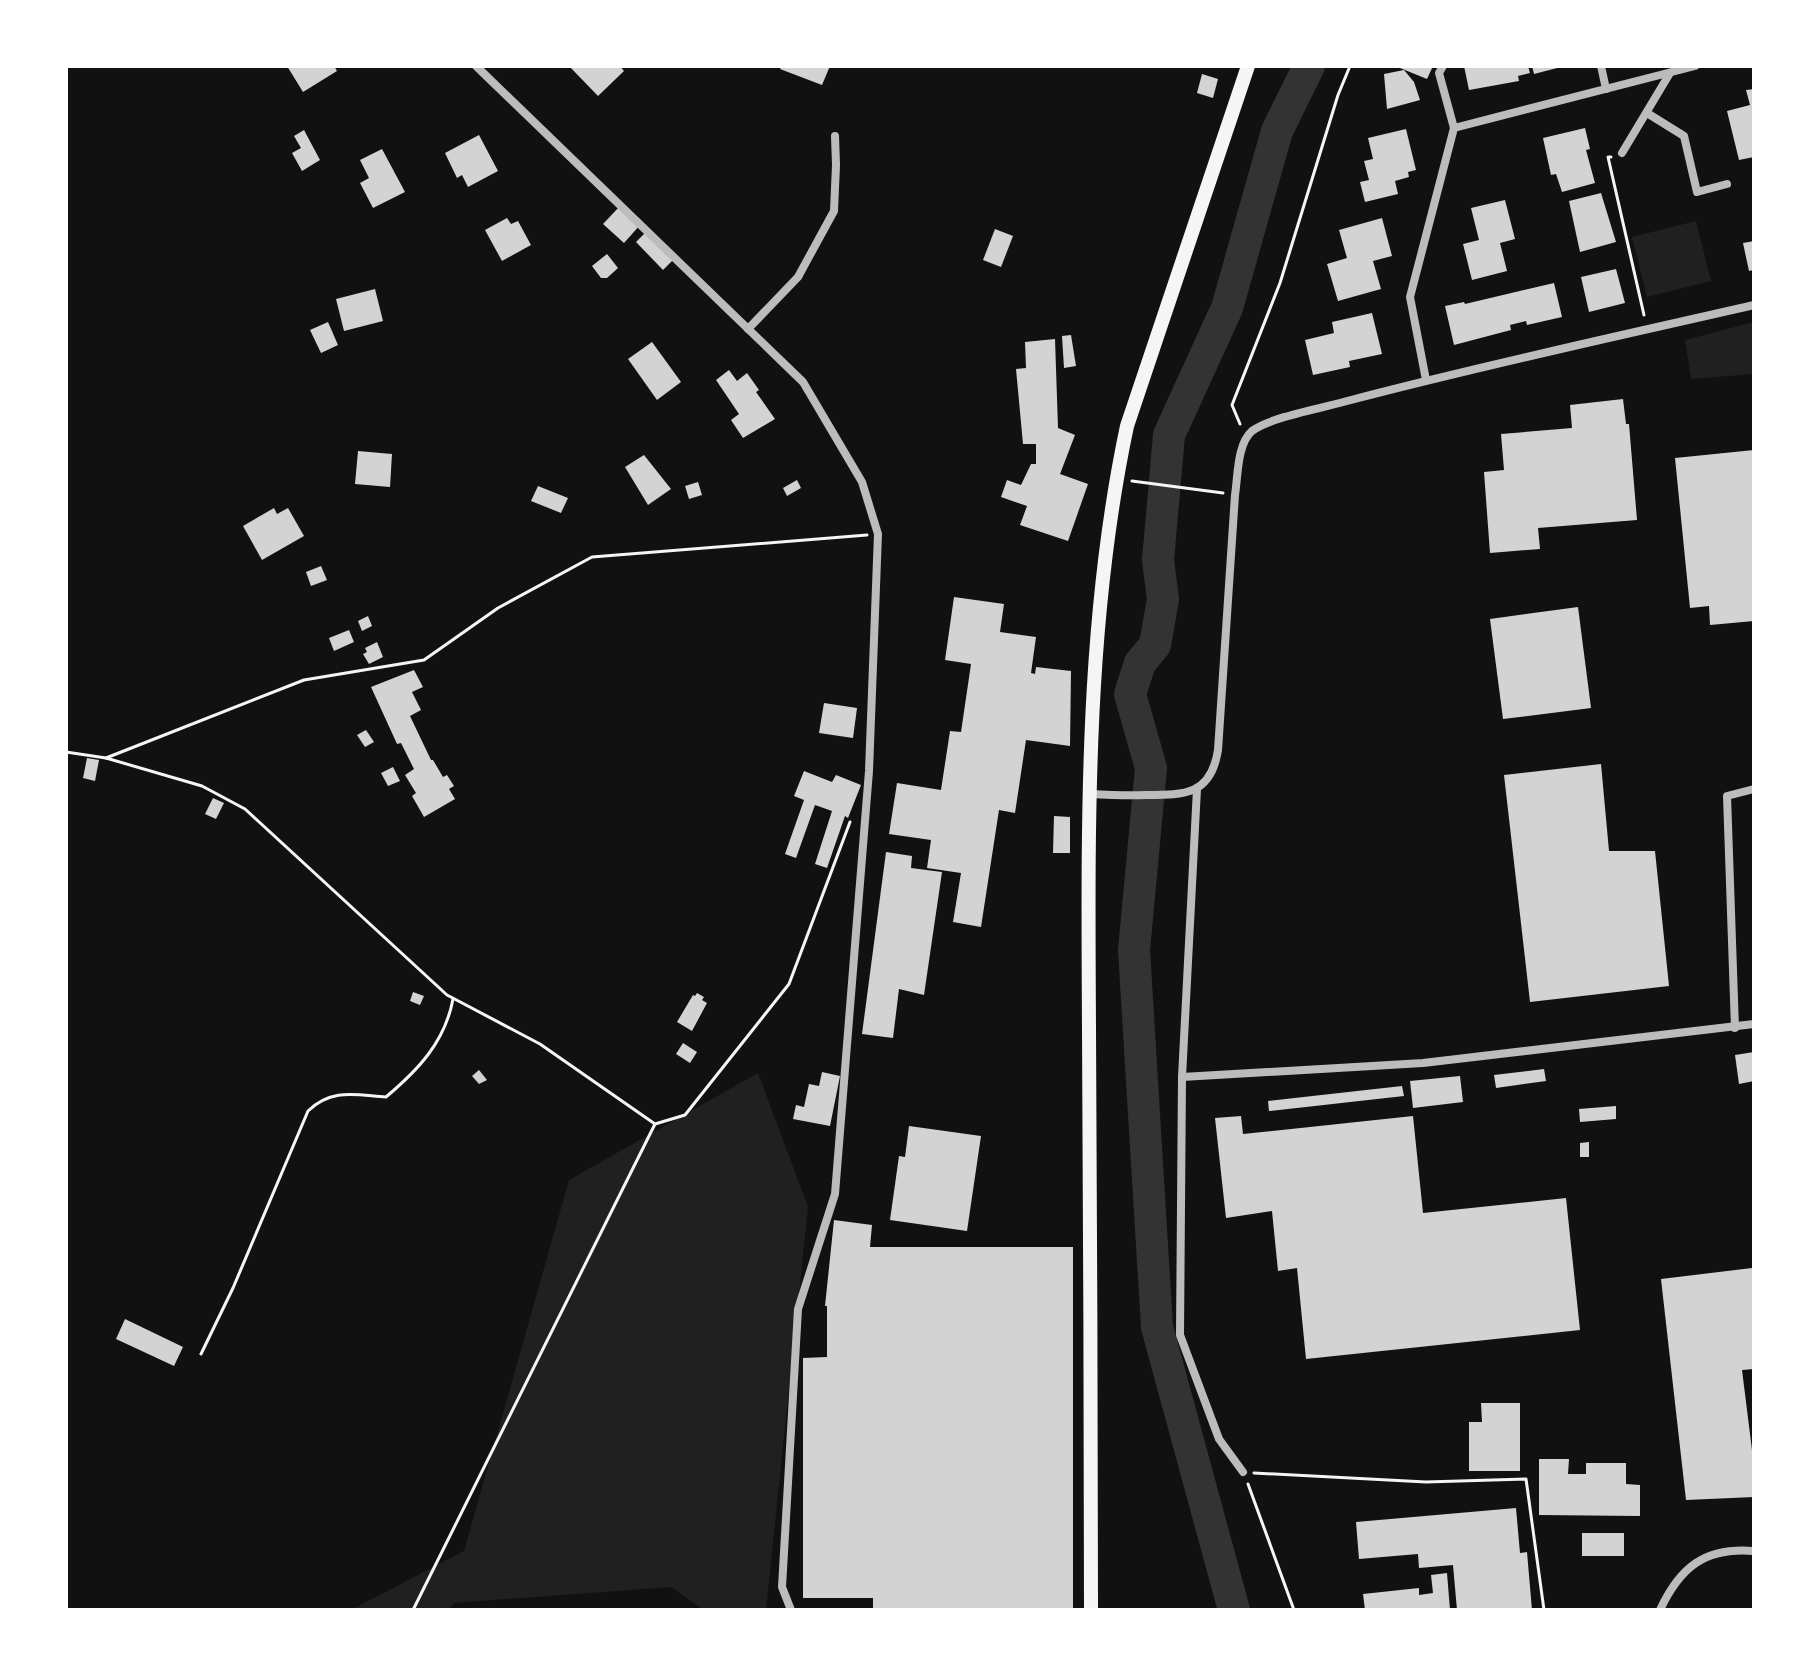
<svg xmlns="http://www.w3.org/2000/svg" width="1820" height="1676" font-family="Poppins,sans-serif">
	<rect width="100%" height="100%" fill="#111"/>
	<g fill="#202020">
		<polygon points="1696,221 1711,281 1647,297 1632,237"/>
		<polygon points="1754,322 1754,374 1691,379 1685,340"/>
		<polygon points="758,1073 808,1207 766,1610 704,1610 671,1587 454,1603 449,1610 351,1610 464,1551 569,1180"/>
	</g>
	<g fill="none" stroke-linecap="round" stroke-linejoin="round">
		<polyline stroke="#333" stroke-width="32" points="1234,1610 1157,1327 1134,950 1151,768 1130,694 1140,663 1155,645 1163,599 1158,560 1169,435 1227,308 1277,131 1309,66"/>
	</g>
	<g fill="#d3d3d3">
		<polygon points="287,66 334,66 337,71 303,92"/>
		<polygon points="569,66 620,66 624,71 598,96"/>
		<polygon points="782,66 830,66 822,85 780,69"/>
		<polygon points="1395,66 1433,66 1427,79"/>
		<polygon points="1464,66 1528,66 1530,73 1518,76 1519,81 1469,90"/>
		<polygon points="1532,66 1561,66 1561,67 1534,74"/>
		<polygon points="1404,70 1414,82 1420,100 1387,109 1384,74"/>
		<polygon points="1202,74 1218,79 1213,98 1197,93"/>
		<polygon points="1754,89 1754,157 1739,160 1727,111 1750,105 1746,90"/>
		<polygon points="1585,128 1590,149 1586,150 1595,183 1562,192 1556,174 1551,175 1543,138"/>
		<polygon points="1406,129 1416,170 1408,172 1409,177 1395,181 1398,194 1365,202 1360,182 1369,180 1364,161 1373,159 1368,138"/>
		<polygon points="304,130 320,160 302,171 292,153 301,148 294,136"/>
		<polygon points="479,135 498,171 468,187 462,175 457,178 445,153"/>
		<polygon points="382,149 405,192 373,208 360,183 369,178 360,160"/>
		<polygon points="1601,193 1616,242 1580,252 1569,201"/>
		<polygon points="1505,200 1515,239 1500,243 1507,271 1472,280 1463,244 1479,240 1471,208"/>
		<polygon points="620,206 640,225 624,243 603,224"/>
		<polygon points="507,218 511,224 518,221 531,245 502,261 485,230"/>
		<polygon points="1382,218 1392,256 1373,261 1381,289 1338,301 1327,264 1347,258 1339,230"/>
		<polygon points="995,229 1013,236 1001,267 983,260"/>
		<polygon points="647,231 675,258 663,270 636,242"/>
		<polygon points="1754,241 1754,270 1749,271 1743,243"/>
		<polygon points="607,254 618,268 607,278 601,278 592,266"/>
		<polygon points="1616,269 1625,303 1589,312 1581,277"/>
		<polygon points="1554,283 1562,317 1527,325 1526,321 1510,325 1511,330 1454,345 1445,306 1464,302 1465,304"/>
		<polygon points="375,289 383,321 344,331 336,299"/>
		<polygon points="1372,313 1382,354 1349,361 1350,367 1313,375 1305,340 1334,333 1332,322"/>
		<polygon points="328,322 338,345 321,353 310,330"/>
		<polygon points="1071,335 1076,366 1064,368 1062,336"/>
		<polygon points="1055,339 1058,428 1075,435 1060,474 1088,484 1068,541 1020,525 1027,506 1001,497 1007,480 1021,485 1031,464 1036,464 1036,444 1023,444 1016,369 1026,368 1025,342"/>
		<polygon points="652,342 681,382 657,400 628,359"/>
		<polygon points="729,370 737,381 747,373 759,390 756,392 775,419 743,438 731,420 739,414 716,380"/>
		<polygon points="1623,399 1626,424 1629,424 1637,520 1538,528 1540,549 1490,553 1484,472 1504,470 1501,434 1572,428 1570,405"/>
		<polygon points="1754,450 1754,621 1710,625 1709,606 1690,608 1675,458"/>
		<polygon points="358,451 392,454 390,487 355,484"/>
		<polygon points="644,455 671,489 648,505 625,467"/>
		<polygon points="797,480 801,488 787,496 783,488"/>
		<polygon points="698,482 702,495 689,499 685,486"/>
		<polygon points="538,486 568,498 561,513 531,501"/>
		<polygon points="274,508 277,514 288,508 304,536 262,560 243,526"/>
		<polygon points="321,566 327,580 311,586 306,572"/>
		<polygon points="954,597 1004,604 1000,632 1036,637 1031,673 1035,674 1036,667 1071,671 1070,746 1026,740 1015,813 999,810 981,927 953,922 961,873 927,868 931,840 889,834 897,783 941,790 950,731 961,732 971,664 945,660"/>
		<polygon points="1578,607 1591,708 1503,719 1490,619"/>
		<polygon points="368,616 372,626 362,631 358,621"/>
		<polygon points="349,630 354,642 334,651 329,638"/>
		<polygon points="377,642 383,657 369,664 363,654 367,652 365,648"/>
		<polygon points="414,670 423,687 412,692 421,710 410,716 431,760 433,760 443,777 447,775 454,786 449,789 455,799 424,817 412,796 416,793 405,775 414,769 401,743 397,744 371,687"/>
		<polygon points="824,703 857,708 853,738 819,733"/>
		<polygon points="366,730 374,742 365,747 357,735"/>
		<polygon points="87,758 99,760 95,781 83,778"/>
		<polygon points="1601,764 1609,851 1655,851 1669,986 1530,1002 1504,775"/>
		<polygon points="393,767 400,781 388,786 381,773"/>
		<polygon points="804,771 832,782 836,775 861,785 848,818 845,816 827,868 815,864 832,811 815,805 796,858 785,854 804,800 794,796"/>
		<polygon points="213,798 224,803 216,819 205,814"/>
		<polygon points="1054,816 1070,817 1070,853 1053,853"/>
		<polygon points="886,852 912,856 911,868 942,872 924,995 899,989 893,1038 862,1034"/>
		<polygon points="413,992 424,996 420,1005 410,1001"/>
		<polygon points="697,993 704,997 702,1000 707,1003 692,1031 677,1022 693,995 695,996"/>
		<polygon points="683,1043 697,1052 690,1063 676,1054"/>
		<polygon points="1754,1052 1754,1081 1739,1084 1735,1055"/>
		<polygon points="1544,1069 1546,1081 1496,1088 1494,1075"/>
		<polygon points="479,1070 487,1080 479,1084 472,1076"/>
		<polygon points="822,1072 840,1076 830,1126 793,1119 796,1105 804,1107 809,1084 819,1086"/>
		<polygon points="1460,1076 1463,1102 1413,1108 1410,1081"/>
		<polygon points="1402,1086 1404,1096 1269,1111 1268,1101"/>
		<polygon points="1616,1106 1616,1119 1580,1122 1579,1109"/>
		<polygon points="1241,1116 1243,1134 1413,1116 1423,1213 1566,1198 1580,1330 1306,1359 1297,1268 1278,1271 1272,1211 1226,1218 1215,1118"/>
		<polygon points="909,1126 981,1136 967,1231 890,1220 899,1156 905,1157"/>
		<polygon points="1589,1142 1589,1157 1580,1157 1580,1143"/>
		<polygon points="834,1220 872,1225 870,1247 1073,1247 1073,1610 873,1610 873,1598 803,1598 803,1358 827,1357 827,1306 825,1306"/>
		<polygon points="1752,1268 1754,1369 1742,1370 1754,1466 1754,1497 1686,1500 1661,1279"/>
		<polygon points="125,1319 183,1347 174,1366 116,1339"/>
		<polygon points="1481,1403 1520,1403 1520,1471 1469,1471 1469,1422 1482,1422"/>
		<polygon points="1539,1459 1569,1459 1568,1474 1586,1474 1586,1463 1626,1463 1626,1484 1640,1485 1640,1516 1539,1515"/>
		<polygon points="1516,1508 1520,1553 1527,1552 1532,1610 1457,1610 1453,1565 1419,1568 1418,1554 1359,1559 1356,1522"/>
		<rect x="1582" y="1533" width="42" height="23"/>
		<polygon points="1447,1573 1450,1610 1365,1610 1363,1594 1419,1588 1419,1595 1433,1593 1431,1575"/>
	</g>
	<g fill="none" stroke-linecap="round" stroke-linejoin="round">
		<g stroke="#f5f5f5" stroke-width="3">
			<polyline points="1611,157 1608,157 1644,315"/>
			<polyline points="1240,424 1232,405 1280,283 1338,95 1350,66"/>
			<polyline points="1132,481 1223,493"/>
			<polyline points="66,752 106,758 304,680 424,660 498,608 592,557 867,535"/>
			<polyline points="106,758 202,786 245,809 447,995 540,1044 655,1124 685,1115 789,984 850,822"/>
			<path d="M201 1354 233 1288 308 1111C332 1088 355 1095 386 1097 418 1070 445 1042 453 999"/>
			<polyline points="1254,1473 1426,1482 1526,1479 1544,1610"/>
			<polyline points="1248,1484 1294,1610"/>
			<polyline points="413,1610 655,1124"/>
		</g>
		<g stroke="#bcbcbc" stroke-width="8">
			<polyline points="476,66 803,382 862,482 878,534 869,771 835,1194 798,1309 782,1587 791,1610"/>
			<polyline points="1443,66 1439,73 1454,128"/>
			<polyline points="1601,66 1606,89"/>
			<polyline points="1647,113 1684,136 1697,192 1727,184"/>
			<polyline points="1622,153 1670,73"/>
			<polyline points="748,329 798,277 834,211 836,165 835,136"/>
			<polyline points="1426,380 1410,297 1454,128 1695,66"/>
			<polyline points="1197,789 1182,1077 1180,1335 1219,1439 1243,1472"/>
			<path d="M1089 794C1108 795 1127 796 1147 795 1185 795 1211 795 1218 750L1235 495C1238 476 1237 444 1252 431 1270 417 1327 407 1351 400 1484 365 1619 336 1754 305"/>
			<polyline points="1735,1028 1727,796 1754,789"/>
			<polyline points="1182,1077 1423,1063 1754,1024"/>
			<path d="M1660 1610C1680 1567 1705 1547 1754 1551"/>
		</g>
		<path stroke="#f5f5f5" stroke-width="14" d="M1091 1610C1091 1416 1090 1223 1089 1029 1088 827 1085 624 1127 426L1248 66"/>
	</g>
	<rect width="1820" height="1676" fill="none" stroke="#ffffff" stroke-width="136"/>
</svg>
